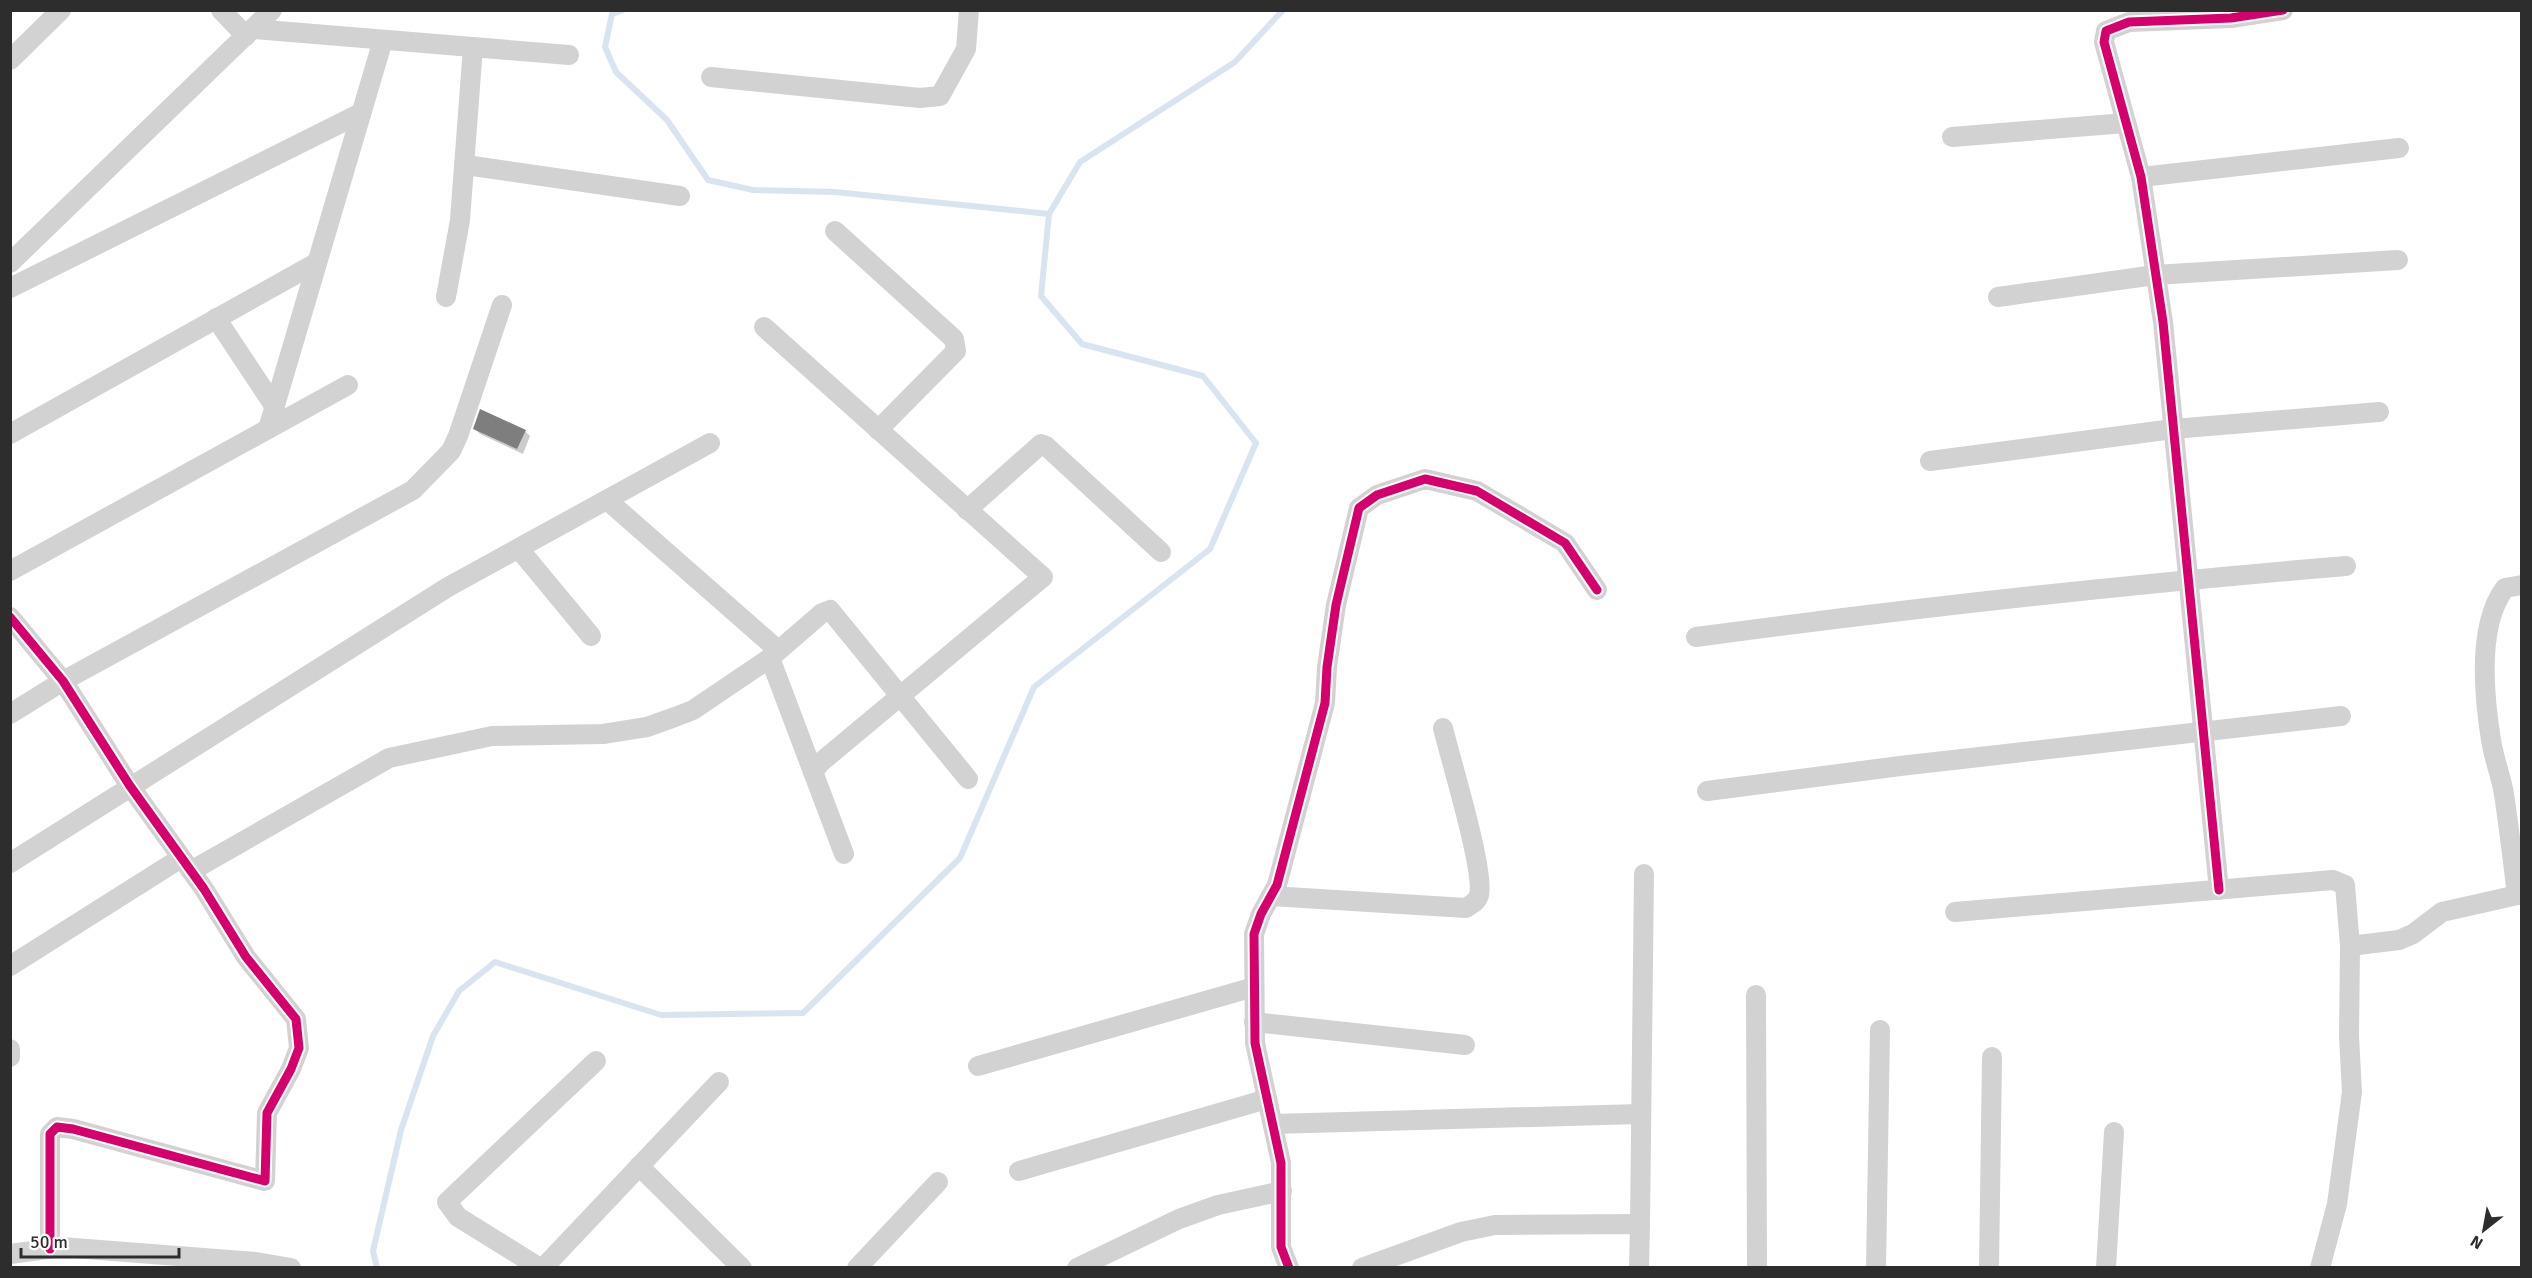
<svg xmlns="http://www.w3.org/2000/svg" width="2532" height="1278" font-family="Signika,sans-serif">
	<rect width="100%" height="100%" fill="#fff"/>
	<polygon fill="#0003" points="475,429 525,431 530,436 523,454 480,434"/>
	<g fill="none" stroke-linecap="round" stroke-linejoin="round">
		<g stroke="#d8e4f0" stroke-width="6">
			<polyline points="623,10 612,14 605,47 616,72 667,120 708,180 753,190 835,192 1049,214"/>
			<polyline points="377,1268 373,1251 401,1130 433,1036 459,991 495,962 661,1015 803,1013 960,858 1034,687 1210,549 1256,443 1203,376 1082,344 1041,296 1049,214 1080,162 1235,62 1283,10"/>
		</g>
	</g>
	<polygon fill="#7e7e7e" points="480,409 526,430 517,449 473,429"/>
	<g fill="none" stroke-linecap="round" stroke-linejoin="round">
		<g stroke="#d2d2d2" stroke-width="20">
			<polyline points="221,10 246,36"/>
			<polyline points="253,29 569,55"/>
			<polyline points="10,60 61,10"/>
			<polyline points="711,77 920,98 940,96 966,49 969,10"/>
			<polyline points="1952,137 2126,123"/>
			<polyline points="466,165 680,196"/>
			<polyline points="2141,177 2399,148"/>
			<polyline points="835,231 954,339 956,351 878,430"/>
			<polyline points="10,263 272,10"/>
			<polyline points="10,288 361,113"/>
			<polyline points="446,297 460,220 473,47"/>
			<polyline points="1998,297 2155,275 2398,260"/>
			<polyline points="216,318 275,407"/>
			<polyline points="764,327 1043,577 820,763 813,772"/>
			<polyline points="268,429 383,40"/>
			<polyline points="10,434 316,263"/>
			<polyline points="1930,461 2173,429 2379,412"/>
			<polyline points="607,500 778,650"/>
			<polyline points="967,510 1041,444 1046,446 1161,552"/>
			<polyline points="519,549 591,636"/>
			<polyline points="10,571 348,385"/>
			<polyline points="10,617 63,681 130,786 204,889 246,957 296,1019 299,1048 291,1069 267,1113 265,1181 73,1129 57,1127 50,1134 50,1249"/>
			<path d="M1696 637C1912 608 2129 584 2346 566"/>
			<polyline points="770,658 844,854"/>
			<polyline points="10,714 63,681 413,490 451,451 458,436 502,305"/>
			<polyline points="1707,791 1900,766 2341,716"/>
			<polyline points="10,863 448,587 710,443"/>
			<polyline points="191,871 389,758 492,736 603,734 647,727 675,717 693,710 770,658 822,613 830,610 968,779"/>
			<polyline points="2219,890 2163,322 2141,177 2104,42 2106,31 2129,22 2231,18 2283,10"/>
			<path d="M2517 895C2513 861 2509 828 2504 794 2501 776 2494 759 2491 740 2484 696 2477 625 2505 588L2522 585"/>
			<path d="M1271 896 1466 908C1472 904 1477 902 1479 895 1485 871 1450 758 1443 728"/>
			<polyline points="1955,912 2333,880 2345,885 2350,946 2349,1036 2352,1092 2337,1204 2320,1268"/>
			<polyline points="2350,946 2399,940 2413,934 2442,912 2522,894"/>
			<polyline points="10,966 181,858"/>
			<polyline points="1756,995 1757,1268"/>
			<polyline points="1254,1022 1465,1045"/>
			<polyline points="10,1049 10,1057"/>
			<polyline points="978,1066 1254,987"/>
			<polyline points="1273,1124 1640,1114"/>
			<polyline points="639,1166 742,1268"/>
			<polyline points="1019,1171 1267,1099"/>
			<polyline points="1640,1224 1644,874"/>
			<polyline points="10,1254 61,1247 256,1262 291,1268"/>
			<polyline points="540,1268 458,1217 447,1202 596,1061"/>
			<polyline points="543,1268 719,1082"/>
			<polyline points="857,1268 938,1182"/>
			<polyline points="1077,1268 1179,1219 1218,1205 1282,1191"/>
			<polyline points="1289,1268 1281,1247 1281,1163 1255,1043 1254,934 1261,914 1277,885 1325,703 1327,667 1336,605 1359,508 1377,495 1425,479 1477,491 1565,543 1597,590"/>
			<polyline points="1362,1268 1461,1232 1495,1225 1640,1224 1639,1268"/>
			<polyline points="1876,1268 1880,1030"/>
			<polyline points="1989,1268 1992,1057"/>
			<polyline points="2106,1268 2114,1132"/>
		</g>
		<g stroke="#fff" stroke-width="13">
			<g id="cycleway">
				<polyline points="10,617 63,681 130,786 204,889 246,957 296,1019 299,1048 291,1069 267,1113 265,1181 73,1129 57,1127 50,1134 50,1249"/>
				<polyline points="2219,890 2163,322 2141,177 2104,42 2106,31 2129,22 2231,18 2283,10"/>
				<polyline points="1289,1268 1281,1247 1281,1163 1255,1043 1254,934 1261,914 1277,885 1325,703 1327,667 1336,605 1359,508 1377,495 1425,479 1477,491 1565,543 1597,590"/>
			</g>
		</g>
		<use href="#cycleway" stroke="#d6006c" stroke-width="9"/>
	</g>
	<rect width="2532" height="1278" fill="none" stroke="#2d2d2d" stroke-width="24"/>
	<g transform="translate(2484 1230) rotate(211)" stroke="#ffffff" stroke-width="4.5" paint-order="stroke">
	<path d="M0-4.5L10 22L0 15L-10 22Z" fill="#2d2d2d"/>
	<text y="-9" font-size="16" font-weight="bold" text-anchor="middle" fill="#2d2d2d">N</text>
	</g>
	<path d="M21 1248v9h158v-9" fill="none" stroke="#2d2d2d" stroke-width="3"/>
	<text x="30" y="1248" font-size="18" fill="#2d2d2d" stroke="#ffffff" stroke-width="4.5" paint-order="stroke">50 m</text>
</svg>
